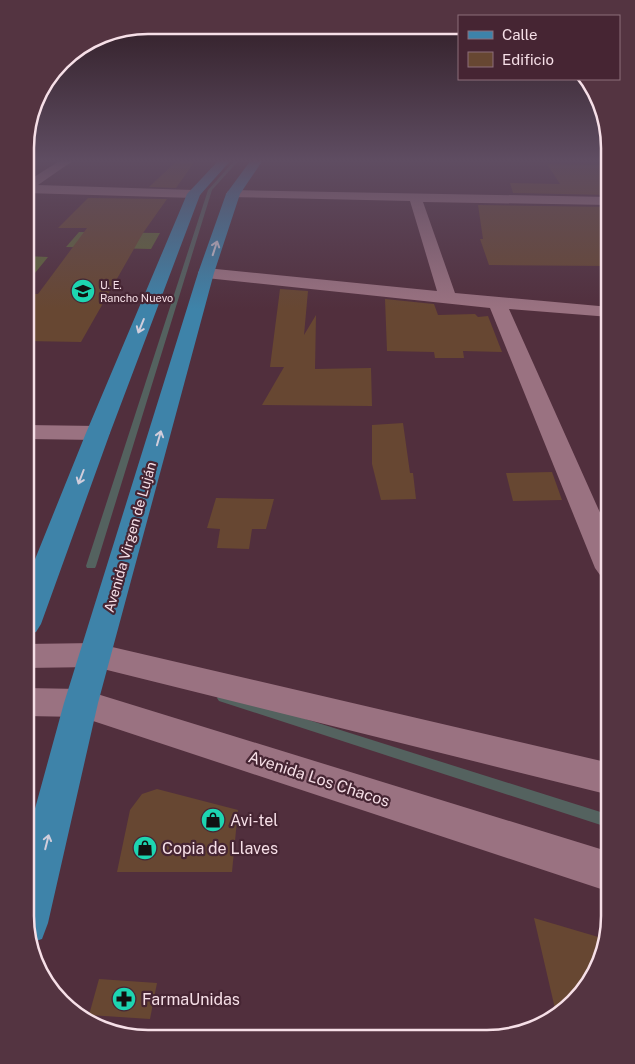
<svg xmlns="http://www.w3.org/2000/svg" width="635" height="1064" font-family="'Public Sans',sans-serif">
	<rect width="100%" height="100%" fill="#512f3d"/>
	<g fill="#606539">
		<polygon points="79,232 160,233 151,249 66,247"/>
		<polygon points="26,256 48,257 26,284"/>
	</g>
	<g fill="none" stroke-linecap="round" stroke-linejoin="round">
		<g fill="#54625f" fill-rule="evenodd">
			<polygon points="235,160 239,160 212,190 96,566 95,568 87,568 86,566 208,190"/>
			<polygon points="223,693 610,815 610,828 219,701 217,698 219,695"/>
			<polygon points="27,767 32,769 34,773 30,784 25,786 25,768"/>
		</g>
	</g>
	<g fill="#674732">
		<polygon points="178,160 193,160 195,161 176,188 149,187"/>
		<polygon points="547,164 601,165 610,177 610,195 513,193 510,183 560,184"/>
		<polygon points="88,198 167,199 143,233 81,342 26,341 26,294 38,294 87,228 58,228"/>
		<polygon points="478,205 610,207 610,266 489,265 480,239 483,239"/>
		<polygon points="280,289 308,291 304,335 316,315 315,369 371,368 372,406 262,405 284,367 270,367"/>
		<polygon points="385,299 434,304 438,315 475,314 478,317 488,316 502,352 463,351 464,358 435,358 434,352 387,351"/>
		<polygon points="403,423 410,473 413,473 416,499 381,500 372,464 372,425"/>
		<polygon points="552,472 562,500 513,501 506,473"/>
		<polygon points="216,498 274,499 266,529 252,529 249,549 217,548 220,529 207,528"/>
		<polygon points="157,789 238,810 232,872 117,872 130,810 142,794"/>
		<polygon points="534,918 605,939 585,991 556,1013"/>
		<polygon points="99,979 157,983 150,1019 89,1015"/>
	</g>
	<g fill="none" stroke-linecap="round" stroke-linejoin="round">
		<g fill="#9a7281" fill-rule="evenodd">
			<polygon points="61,160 74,160 38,185 194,190 201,194 194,198 26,193 26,182"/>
			<polygon points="233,190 610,197 610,205 423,202 455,293 610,307 610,317 509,309 610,535 610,578 600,575 595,568 490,308 206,278 200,277 198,273 200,269 206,268 437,291 410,201 228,197 226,194 228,191"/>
			<polygon points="26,425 98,426 106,428 110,433 106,438 98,440 26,439"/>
			<polygon points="95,643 610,763 610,795 95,667 25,668 25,644"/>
			<polygon points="25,688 81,689 610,852 610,892 81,717 25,716"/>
		</g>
		<g fill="#3e83a9" fill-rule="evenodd">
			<polygon points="219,160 231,160 200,195 110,433 41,624 36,632 25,635 25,584 86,433 187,194"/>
			<polygon points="251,160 263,160 240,194 214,273 98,703 48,923 42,939 30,943 25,917 25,845 64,703 198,273 226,194"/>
		</g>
	</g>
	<defs><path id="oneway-shaft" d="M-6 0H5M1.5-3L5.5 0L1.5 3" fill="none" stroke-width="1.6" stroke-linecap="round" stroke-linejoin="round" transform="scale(1.25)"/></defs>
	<g stroke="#d1cddb">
		<use href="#oneway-shaft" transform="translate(215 248) rotate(-72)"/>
		<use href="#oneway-shaft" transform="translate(141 326) rotate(112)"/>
		<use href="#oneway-shaft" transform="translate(159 438) rotate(-74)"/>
		<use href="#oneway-shaft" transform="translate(81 477) rotate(111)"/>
		<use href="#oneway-shaft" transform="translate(47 842) rotate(-76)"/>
	</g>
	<linearGradient id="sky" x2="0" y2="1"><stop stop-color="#2d1a22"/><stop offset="0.52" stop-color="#5f4d62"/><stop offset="1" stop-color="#5f4d62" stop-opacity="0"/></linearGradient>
	<rect width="635" height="309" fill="url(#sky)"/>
	<defs>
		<g id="school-disc" transform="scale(1.25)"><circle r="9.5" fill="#1dd5b1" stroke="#462533"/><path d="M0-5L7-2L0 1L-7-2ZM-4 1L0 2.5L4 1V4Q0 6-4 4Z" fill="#111"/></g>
		<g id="shop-disc" transform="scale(1.25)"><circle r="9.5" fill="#1dd5b1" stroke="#462533"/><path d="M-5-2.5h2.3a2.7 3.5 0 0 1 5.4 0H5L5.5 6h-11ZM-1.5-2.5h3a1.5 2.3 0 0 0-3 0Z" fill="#111"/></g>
		<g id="pharmacy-disc" transform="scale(1.25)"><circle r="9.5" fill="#1dd5b1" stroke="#462533"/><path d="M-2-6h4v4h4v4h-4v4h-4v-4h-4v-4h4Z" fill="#111"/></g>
	</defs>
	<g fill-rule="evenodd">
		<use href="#school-disc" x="83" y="291"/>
		<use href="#shop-disc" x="213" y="820"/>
		<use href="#shop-disc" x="145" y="848"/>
		<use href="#pharmacy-disc" x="124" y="999"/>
	</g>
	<g text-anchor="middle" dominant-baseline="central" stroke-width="4.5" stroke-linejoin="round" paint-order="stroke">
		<g font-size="11" fill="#f6dfe7" stroke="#462533" text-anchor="start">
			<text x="100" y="285">U. E.<tspan x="100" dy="13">Rancho Nuevo</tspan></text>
		</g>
		<g font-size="14" fill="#f6dfe7" stroke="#462533">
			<text transform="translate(130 537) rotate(-74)">Avenida Virgen de Luján</text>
		</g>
		<g font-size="16" fill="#f6dfe7" stroke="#462533">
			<text transform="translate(319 779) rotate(18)">Avenida Los Chacos</text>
		</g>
		<g font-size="16" fill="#f6dfe7" stroke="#462533" text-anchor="start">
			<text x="230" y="820">Avi-tel</text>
			<text x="162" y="848">Copia de Llaves</text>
			<text x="142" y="999">FarmaUnidas</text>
		</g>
	</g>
	<path d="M0 0H635V1064H0ZM148 34H487A114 114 0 0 1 601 148V916A114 114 0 0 1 487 1030H148A114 114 0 0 1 34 916V148A114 114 0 0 1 148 34Z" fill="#543441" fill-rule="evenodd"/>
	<path fill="none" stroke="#f6dfe7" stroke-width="2.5" d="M148 34H487A114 114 0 0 1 601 148V916A114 114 0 0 1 487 1030H148A114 114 0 0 1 34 916V148A114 114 0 0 1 148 34Z"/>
	<rect x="458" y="15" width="162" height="65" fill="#462533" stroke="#8c6f7b"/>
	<rect x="468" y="31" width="25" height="8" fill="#3e83a9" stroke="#8c6f7b"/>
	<text x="502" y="40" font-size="15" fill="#f6dfe7">Calle</text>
	<rect x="468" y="52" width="25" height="15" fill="#674732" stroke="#8c6f7b"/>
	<text x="502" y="65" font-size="15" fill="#f6dfe7">Edificio</text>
</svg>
